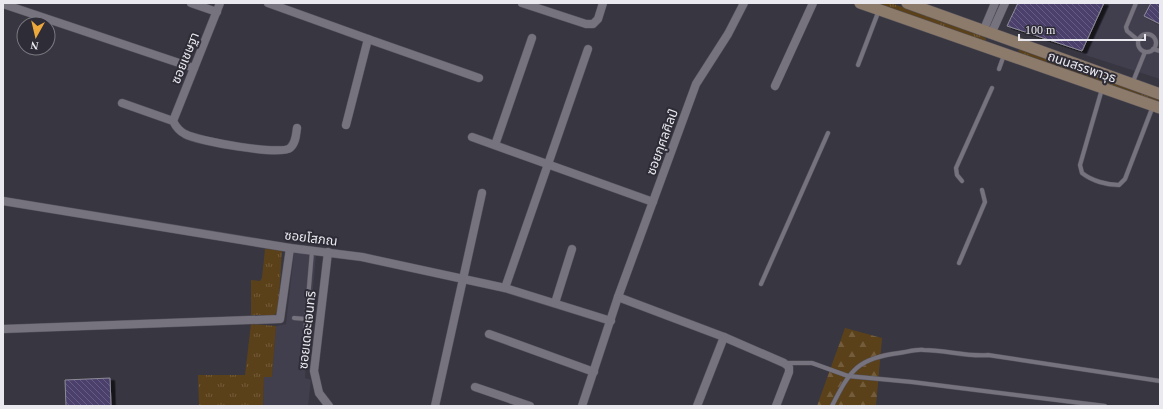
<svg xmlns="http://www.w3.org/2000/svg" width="1163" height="409" font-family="'Times New Roman','Noto Sans Thai',serif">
	<defs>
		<pattern id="grass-tufts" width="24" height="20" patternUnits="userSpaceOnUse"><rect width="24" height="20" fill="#5b4119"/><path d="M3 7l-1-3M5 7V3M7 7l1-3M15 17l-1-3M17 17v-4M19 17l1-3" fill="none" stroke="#735c3b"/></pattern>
		<pattern id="forest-firs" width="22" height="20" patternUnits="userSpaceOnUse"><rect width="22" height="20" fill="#5b4119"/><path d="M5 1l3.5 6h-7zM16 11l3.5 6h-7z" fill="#735c3b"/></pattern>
		<pattern id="building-back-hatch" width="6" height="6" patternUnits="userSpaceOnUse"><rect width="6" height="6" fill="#4c416c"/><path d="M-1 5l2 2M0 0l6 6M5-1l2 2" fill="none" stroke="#665c81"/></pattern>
		<filter id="shadow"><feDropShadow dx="4.5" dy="2.5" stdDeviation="0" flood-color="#0009"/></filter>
	</defs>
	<rect width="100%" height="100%" fill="#383640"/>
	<g fill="#413e4e">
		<polygon points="1108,3 1160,3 1160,79 1085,55"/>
		<polygon points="294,253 316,255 305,378 311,380 308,406 263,406 264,377 272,376 276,326 286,324"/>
	</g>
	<g fill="url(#grass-tufts)">
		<polygon points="873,3 891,3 983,36 986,39 986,42"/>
		<polygon points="1020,49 1160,99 1160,102 1022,54 1018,51"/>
		<polygon points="265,249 282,250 278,312 274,315 251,315 251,280 260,281 262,278"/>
		<polygon points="251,324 276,326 272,377 264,377 263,406 199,406 198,375 245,375"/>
	</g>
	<polygon fill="url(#forest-firs)" points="845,328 882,338 876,406 817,406"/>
	<g fill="url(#building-back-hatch)" stroke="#8d8b97" filter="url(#shadow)">
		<polygon points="1018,3 1104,3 1082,51 1007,26"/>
		<polygon points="1151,3 1160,3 1160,24 1144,16"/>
		<polygon points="110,378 111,406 66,406 65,380"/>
	</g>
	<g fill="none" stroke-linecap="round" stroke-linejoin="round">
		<g stroke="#54525b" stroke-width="5">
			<g id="lane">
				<polyline points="1136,3 1126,27 1127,31 1138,40"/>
				<circle cx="1147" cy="43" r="9"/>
				<polyline points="1153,49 1160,51"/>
				<polyline points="858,65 879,10"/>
				<polyline points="999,69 1004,55"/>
				<polyline points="1132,84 1145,52"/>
				<path d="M1102 89 1080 165 1082 173C1092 181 1107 185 1119 185L1125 179 1153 106"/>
				<polyline points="962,181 957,175 956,168 992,88"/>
				<polyline points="959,263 985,202 982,190"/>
				<polyline points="761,284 828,133"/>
				<polyline points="294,318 306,319"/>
				<polyline points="304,346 312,251"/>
				<polyline points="786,363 812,363 848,376 912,382 1105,406"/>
				<path d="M832 406C850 370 858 358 899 353 907 352 916 349 924 350 946 350 967 357 988 355L1160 381"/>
			</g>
		</g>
		<g stroke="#54525b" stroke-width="9">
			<g id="street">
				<polyline points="191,3 217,12"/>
				<polyline points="268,3 368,39 346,125"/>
				<polyline points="522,3 586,24 593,24 598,19 603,3"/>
				<polyline points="3,4 194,68"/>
				<polyline points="984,29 995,3"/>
				<polyline points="992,32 1005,3"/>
				<polyline points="368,39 479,78"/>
				<polyline points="775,86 813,3"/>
				<path d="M122 103 173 121C176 127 179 131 185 134 197 141 281 156 290 148 296 143 296 134 297 128"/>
				<polyline points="173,121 220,3"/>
				<polyline points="472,137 653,202"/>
				<polyline points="495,145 532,38"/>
				<polyline points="3,201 290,248 362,257 505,288 611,321"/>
				<polyline points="328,252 314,371 319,393 329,406"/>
				<polyline points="505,288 588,49"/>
				<polyline points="618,297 724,337 784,363 789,367 789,372 776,406"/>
				<polyline points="555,303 572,249"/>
				<polyline points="3,329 280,319 290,248"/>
				<polyline points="489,334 594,372"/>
				<polyline points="475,387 530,406"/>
				<polyline points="435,406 482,193"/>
				<polyline points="582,406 618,297 696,84 728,34 744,3"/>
				<polyline points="697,406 724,337"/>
			</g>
		</g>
		<g stroke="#54525b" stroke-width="12">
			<g id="secondary">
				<polyline points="860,3 1160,108"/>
				<polyline points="907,3 1160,94"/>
			</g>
		</g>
		<use href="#lane" stroke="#76737f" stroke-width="4"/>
		<use href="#street" stroke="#76737f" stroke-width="8"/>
		<use href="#secondary" stroke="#8c7a6a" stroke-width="11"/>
	</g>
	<g text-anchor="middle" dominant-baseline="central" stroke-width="4" stroke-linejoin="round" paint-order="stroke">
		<g font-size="13" fill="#ebe9f0" stroke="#2e2c36">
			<text transform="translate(185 58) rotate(-68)">ซอยเชษฐา</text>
			<text transform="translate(1082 67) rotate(19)">ถนนสรรพาวุธ</text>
			<text transform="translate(662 142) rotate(-70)">ซอยกุศลศิลป์</text>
			<text transform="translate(311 238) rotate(7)">ซอยโสภณ</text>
			<text transform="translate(307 330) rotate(-84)">ซอยเดอะเจนทริ</text>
		</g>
	</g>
	<rect width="1163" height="409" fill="none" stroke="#ebe9f0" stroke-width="8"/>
	<g transform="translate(36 36) rotate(188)"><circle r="19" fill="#2e2c36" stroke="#7a7880"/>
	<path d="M0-3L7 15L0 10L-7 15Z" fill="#eda83b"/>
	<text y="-6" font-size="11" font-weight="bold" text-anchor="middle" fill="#ebe9f0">N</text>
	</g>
	<path d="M1019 34v6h126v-6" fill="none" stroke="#ebe9f0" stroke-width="2"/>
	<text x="1025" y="34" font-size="12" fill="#ebe9f0" stroke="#2e2c36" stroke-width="3" paint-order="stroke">100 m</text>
</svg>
